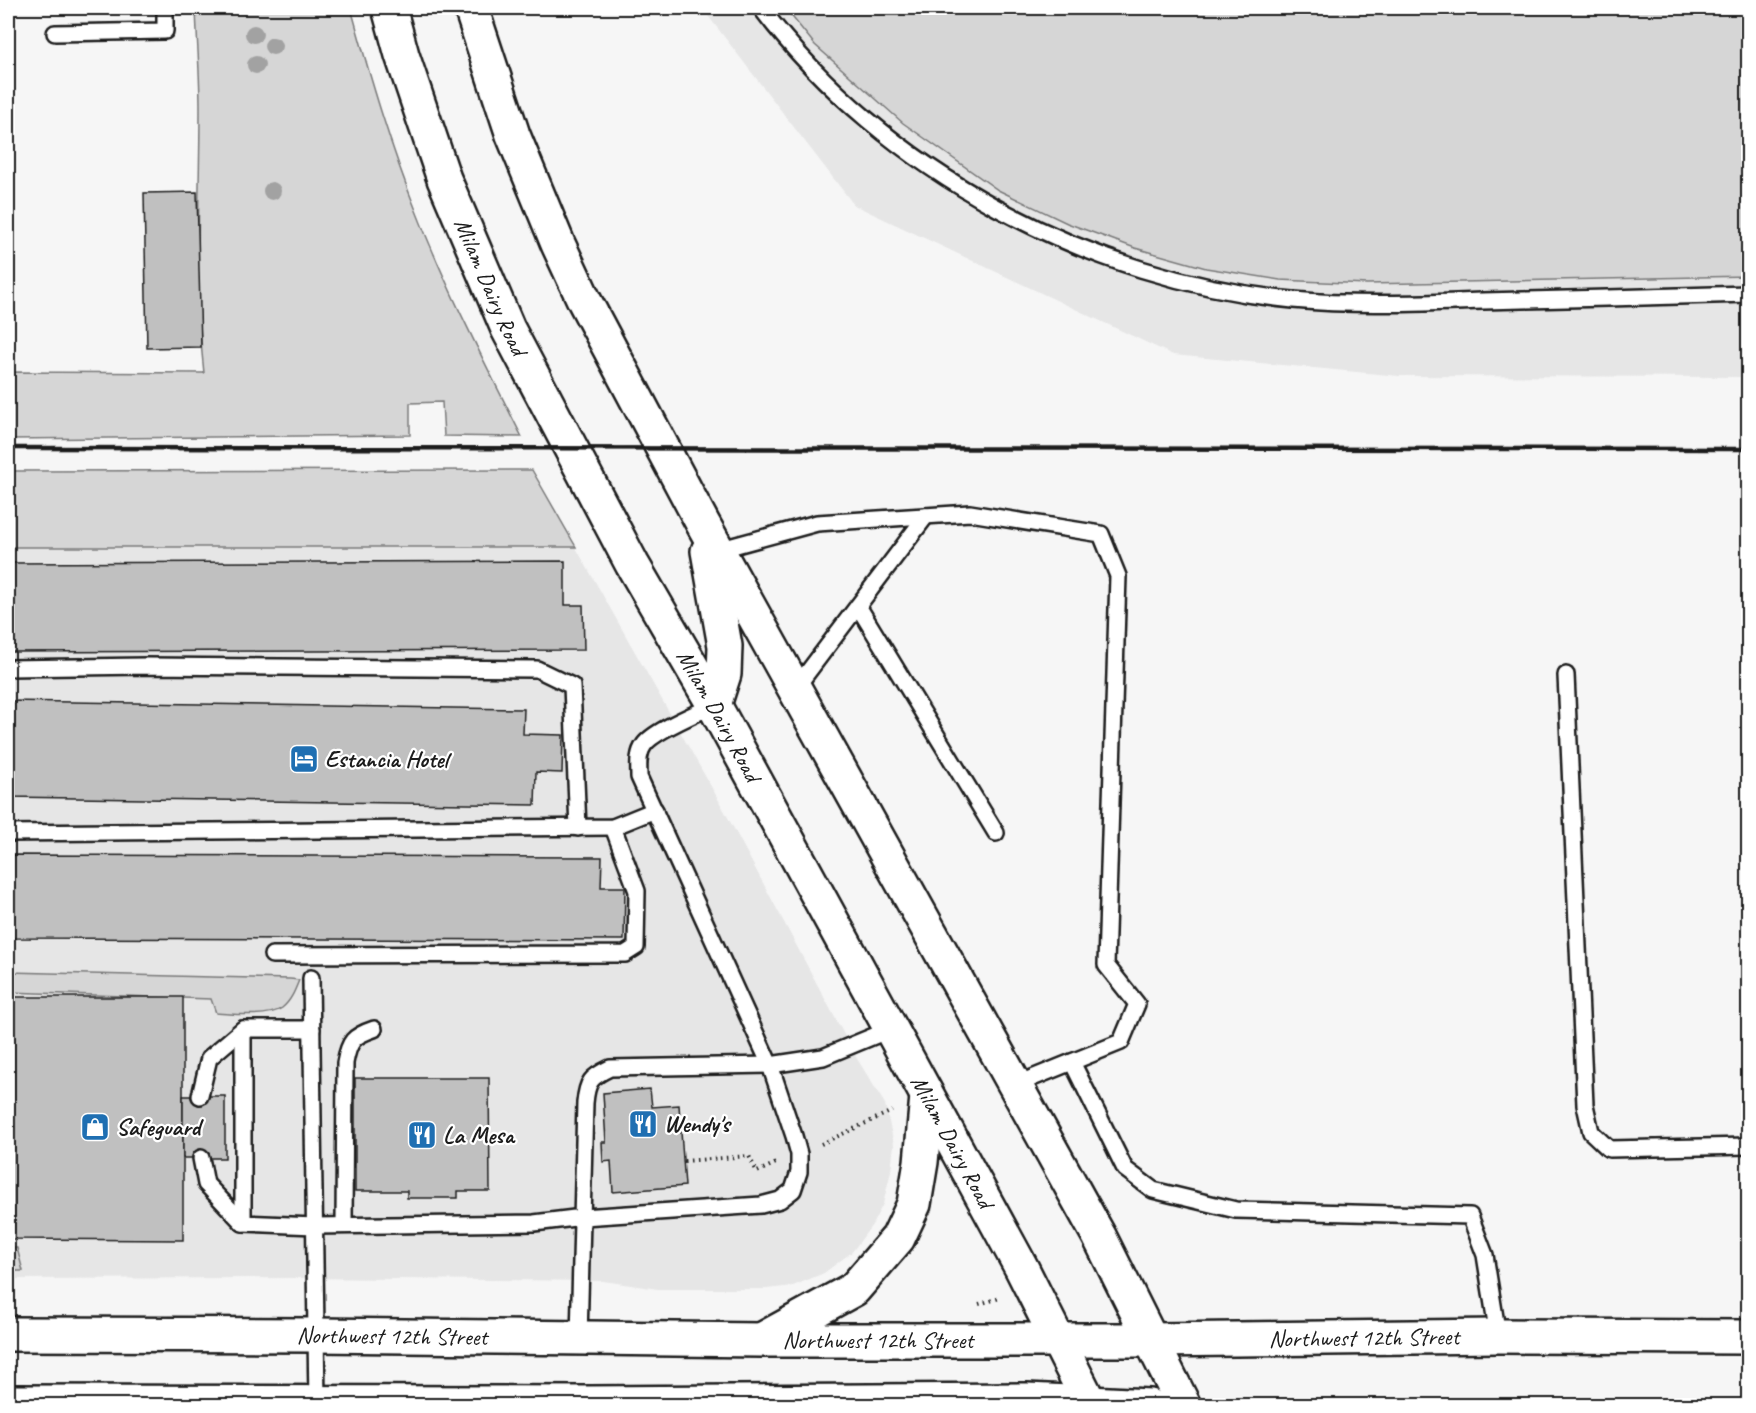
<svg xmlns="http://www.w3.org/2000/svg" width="1756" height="1413" font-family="Caveat,sans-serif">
	<rect width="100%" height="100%" fill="#f6f6f6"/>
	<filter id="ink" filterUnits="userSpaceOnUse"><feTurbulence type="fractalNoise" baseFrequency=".0167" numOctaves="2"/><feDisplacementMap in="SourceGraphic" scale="12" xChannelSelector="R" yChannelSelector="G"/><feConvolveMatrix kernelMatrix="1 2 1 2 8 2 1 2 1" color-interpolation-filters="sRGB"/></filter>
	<g filter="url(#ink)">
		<g fill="#e6e6e6">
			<polygon points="702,8 1748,8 1748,377 1399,376 1173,355 854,205"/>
			<polygon points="532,470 717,797 856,1057 885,1104 894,1144 891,1171 883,1204 872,1225 852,1252 824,1273 793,1286 766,1289 658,1289 603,1281 298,1278 8,1279 8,471"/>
		</g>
		<g fill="#d6d6d6" stroke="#797979" stroke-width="1.5">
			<path d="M196 8H351C370 77 390 146 417 213 447 290 485 363 522 437L444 436 442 402 410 403V435L8 439V372L204 373C194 285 200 196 200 108 200 74 197 41 196 8Z"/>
			<polygon points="785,8 1748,8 1748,276 1367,284 1280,280 1206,268 1135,248 1067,223 998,190 903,123 815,45"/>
			<polygon points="532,470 576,547 8,547 8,471"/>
			<path d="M8 972 290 979 299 980C295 990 291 1001 282 1008 269 1018 232 1014 216 1013L211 999 8 992Z"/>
			<polygon points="8,1248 17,1248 23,1271 8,1271"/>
		</g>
		<g fill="#c0c0c0" stroke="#1c1c1c" stroke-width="1.5">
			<polygon points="197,192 201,347 147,348 144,193"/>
			<polygon points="565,561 565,605 583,605 584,650 8,652 8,563"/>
			<polygon points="8,701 524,709 523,734 563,735 562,773 536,772 535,805 8,797"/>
			<polygon points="8,855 602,857 601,887 625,887 624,940 8,938"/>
			<polygon points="8,997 183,997 183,1240 8,1239"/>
			<polygon points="355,1078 489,1078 490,1191 458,1191 458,1198 407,1198 407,1191 355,1191"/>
			<polygon points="650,1089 652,1107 679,1105 685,1186 613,1192 611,1161 603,1162 602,1142 606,1142 603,1093"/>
			<rect x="183" y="1096" width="42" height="62"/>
		</g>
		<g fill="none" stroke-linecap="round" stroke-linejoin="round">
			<g stroke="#1c1c1c" stroke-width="20">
				<g id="service">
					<path d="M761 8C884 171 1090 281 1293 300 1356 306 1419 303 1483 301 1571 299 1660 297 1748 294"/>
					<polyline points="55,33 165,31 165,8"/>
					<polyline points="718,550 817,523 970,513 1101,534 1118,576 1106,965 1137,1004 1121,1042 1015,1085"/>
					<polyline points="858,606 996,833"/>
					<polyline points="8,668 146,666 537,669 572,686 578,828"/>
					<polyline points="1566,675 1585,1105 1591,1132 1609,1149 1748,1146"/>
					<polyline points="795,689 926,516"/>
					<polyline points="8,833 613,827 655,810"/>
					<polyline points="272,955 625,954 636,947 637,891 613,827"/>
					<polyline points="311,978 317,1403"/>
					<path d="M312 1029H243V1223L315 1226 534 1223 583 1217 761 1205 780 1200 793 1190 799 1172V1154L794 1136 770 1065 639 777C639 767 637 754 644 745 653 731 698 713 714 705"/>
					<polyline points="1072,1062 1125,1169 1153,1190 1236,1210 1470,1216 1485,1255 1498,1336"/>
					<polyline points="200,1096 209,1058 243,1029"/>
					<polyline points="201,1158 206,1184 243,1223"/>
					<path d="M344 1225 345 1063C349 1041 353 1036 374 1029"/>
					<path d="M579 1338 585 1103C587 1081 591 1077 610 1068L770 1065 823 1057 891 1029"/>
				</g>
			</g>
			<g stroke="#1c1c1c" stroke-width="38">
				<g id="secondary">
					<path id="s1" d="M389 8 402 55 444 179 508 329 632 564 714 705 1021 1267 1091 1406"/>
					<polyline points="471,8 513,135 558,244 584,300 703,524 1099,1236 1184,1406"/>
					<polyline points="708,551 725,646 724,674 714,705"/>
					<path id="s2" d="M8 1334 316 1335 761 1340H1151L1498 1336 1748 1337"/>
					<polyline points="765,1338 854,1289 898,1238 914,1204 921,1162 927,1096"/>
					<polyline points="8,1402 589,1403 1027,1400 1150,1406"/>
				</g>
			</g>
			<g stroke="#1c1c1c" stroke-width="4" stroke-dasharray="1.5 4.5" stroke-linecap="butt">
				<polyline points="821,1144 892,1111"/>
				<polyline points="684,1161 749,1156 757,1172 776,1163"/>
				<polyline points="979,1304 1000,1298"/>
			</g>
			<use href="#service" stroke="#fff" stroke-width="15"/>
			<use href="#secondary" stroke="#fff" stroke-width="33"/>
			<polyline stroke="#1c1c1c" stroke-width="4.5" points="8,448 1748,449"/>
		</g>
		<g fill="#a2a2a2">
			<circle cx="254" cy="34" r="9"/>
			<circle cx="273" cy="46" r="9"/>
			<circle cx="256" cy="65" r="9"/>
			<circle cx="272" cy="191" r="9"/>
		</g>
	</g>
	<defs>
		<g id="hotel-square" transform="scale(1.5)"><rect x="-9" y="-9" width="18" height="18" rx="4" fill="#1f6fb2" stroke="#fff"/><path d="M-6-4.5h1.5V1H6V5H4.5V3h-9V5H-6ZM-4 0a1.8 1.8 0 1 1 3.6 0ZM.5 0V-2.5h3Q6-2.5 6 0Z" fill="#fff"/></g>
		<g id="restaurant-square" transform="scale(1.5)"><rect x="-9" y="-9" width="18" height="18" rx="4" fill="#1f6fb2" stroke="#fff"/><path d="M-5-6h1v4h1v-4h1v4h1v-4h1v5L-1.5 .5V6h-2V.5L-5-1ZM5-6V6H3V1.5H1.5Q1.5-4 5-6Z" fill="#fff"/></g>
		<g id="shop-square" transform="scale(1.5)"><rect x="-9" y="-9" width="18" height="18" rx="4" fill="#1f6fb2" stroke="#fff"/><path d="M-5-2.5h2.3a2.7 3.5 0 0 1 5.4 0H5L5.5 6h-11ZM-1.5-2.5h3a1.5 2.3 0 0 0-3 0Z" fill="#fff"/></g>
	</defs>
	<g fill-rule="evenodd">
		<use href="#hotel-square" x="304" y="759"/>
		<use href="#restaurant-square" x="643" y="1124"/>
		<use href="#shop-square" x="95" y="1127"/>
		<use href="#restaurant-square" x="422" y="1135"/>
	</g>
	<g text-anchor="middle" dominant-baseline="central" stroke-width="4.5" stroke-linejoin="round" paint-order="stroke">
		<g font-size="24" fill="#1c1c1c" stroke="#fff">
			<text stroke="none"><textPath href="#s1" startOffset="297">Milam Dairy Road</textPath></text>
			<text stroke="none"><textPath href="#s1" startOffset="783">Milam Dairy Road</textPath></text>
			<text stroke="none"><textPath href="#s1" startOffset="1269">Milam Dairy Road</textPath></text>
			<text stroke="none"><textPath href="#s2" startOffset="384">Northwest 12th Street</textPath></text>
			<text stroke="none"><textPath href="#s2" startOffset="1356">Northwest 12th Street</textPath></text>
			<text stroke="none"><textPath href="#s2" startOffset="870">Northwest 12th Street</textPath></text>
		</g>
		<g font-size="24" font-weight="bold" fill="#1c1c1c" stroke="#fff" text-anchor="start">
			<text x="325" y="759">Estancia Hotel</text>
			<text x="664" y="1124">Wendy's</text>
			<text x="116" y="1127">Safeguard</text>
			<text x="443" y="1135">La Mesa</text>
		</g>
	</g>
	<rect width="1756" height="1413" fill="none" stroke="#fff" stroke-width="30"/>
	<rect x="15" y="15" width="1726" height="1383" fill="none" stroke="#1c1c1c" stroke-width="2" filter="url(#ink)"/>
</svg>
